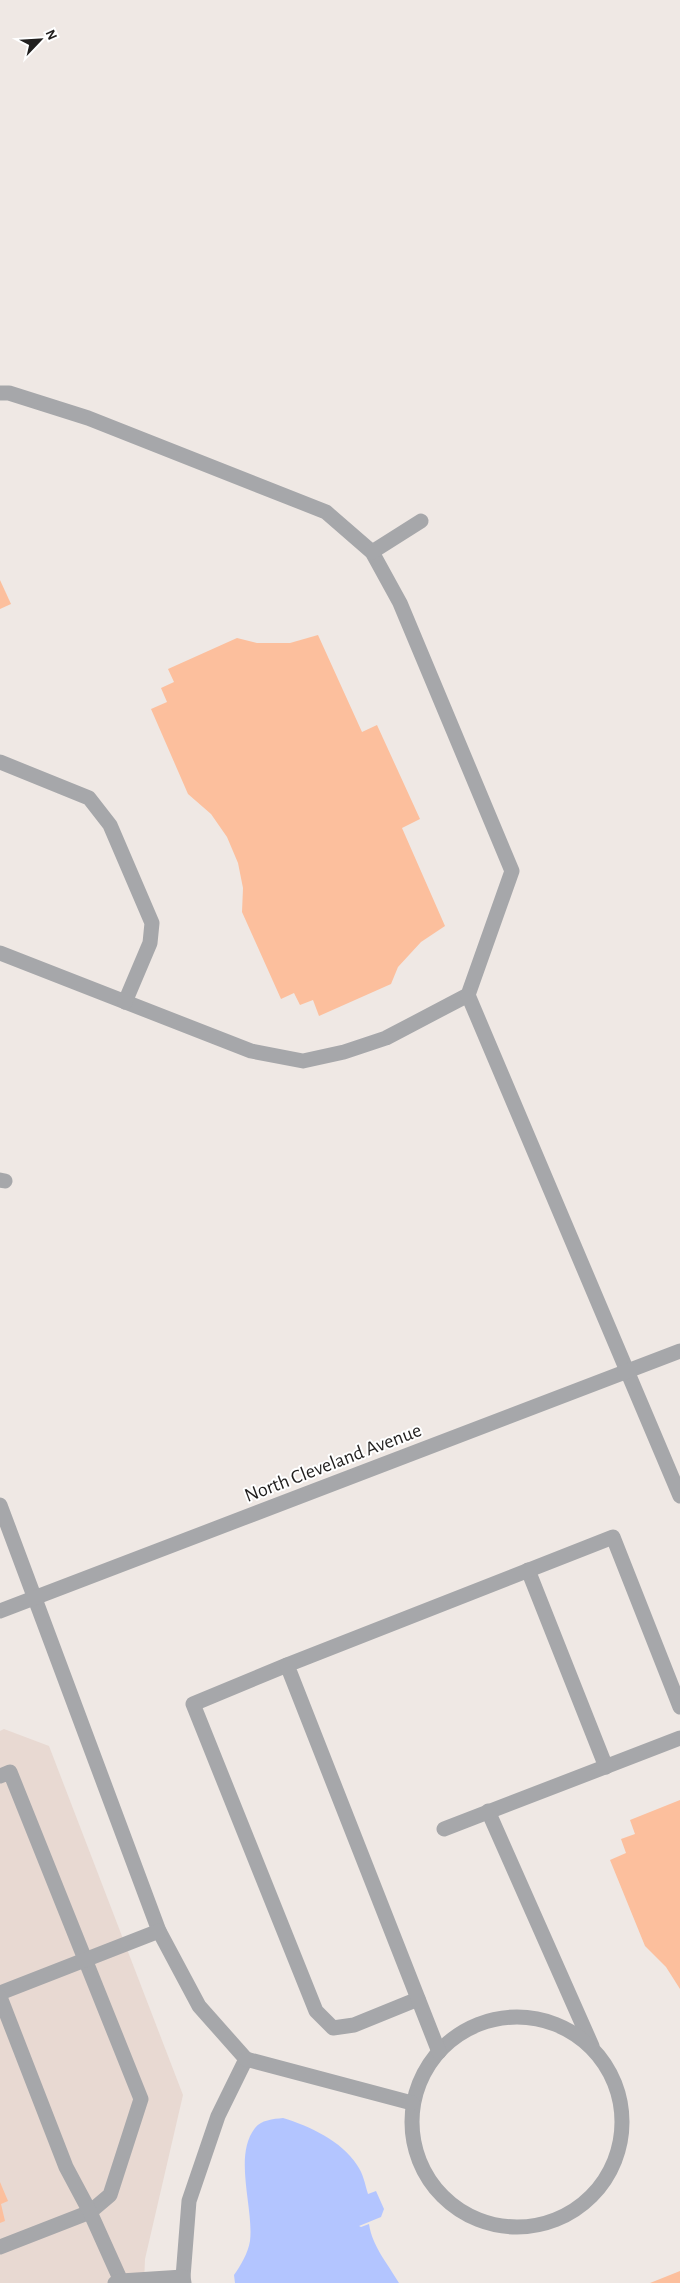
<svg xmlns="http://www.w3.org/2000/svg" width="680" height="2283" font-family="'Alegreya Sans',sans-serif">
	<rect width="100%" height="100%" fill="#efe8e4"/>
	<polygon fill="#e8d9d2" points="4,1729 49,1746 183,2095 145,2259 144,2283 0,2283 0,1731"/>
	<path fill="#b3c5ff" d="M283 2118C309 2126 342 2141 357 2165 363 2173 365 2184 368 2194L376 2191 384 2209 381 2217 359 2226 361 2227 369 2224C372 2246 388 2264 399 2283H235L234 2275C241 2265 248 2253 250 2241 254 2208 233 2156 255 2128 261 2120 273 2119 283 2118Z"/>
	<g fill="#fcbf9d">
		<polygon points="0,580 11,604 0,609"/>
		<polygon points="318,635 362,732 377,725 420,819 402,828 445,926 421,942 398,967 391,984 319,1016 313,1000 300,1005 294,993 281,999 242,912 243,888 238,863 227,837 211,814 188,794 151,709 167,702 161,688 174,682 168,669 237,638 257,643 290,643"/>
		<polygon points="680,1800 680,1989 666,1967 645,1946 610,1860 626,1853 621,1839 635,1834 630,1820"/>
		<polygon points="0,2182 8,2201 1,2204 5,2221 0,2223"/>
		<polygon points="680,2271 680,2283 650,2283"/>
	</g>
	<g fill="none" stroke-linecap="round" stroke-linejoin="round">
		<g stroke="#a6a7aa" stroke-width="15">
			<polyline points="0,393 9,393 88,418 326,512 372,552 400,603 512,871 468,995 386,1038 344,1052 303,1061 251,1051 0,953"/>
			<polyline points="372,552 421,521"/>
			<polyline points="0,762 89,798 110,825 152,923 150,943 125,1002"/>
			<polyline points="468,995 680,1496"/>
			<polyline points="0,1180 5,1181"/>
			<polyline points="0,1505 159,1931 199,2006 246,2059 218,2116 189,2201 183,2277 184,2283"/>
			<polyline points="528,1570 606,1767"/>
			<polyline points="0,1611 680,1351"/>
			<polyline points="287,1665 193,1704 316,2011 333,2028 354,2025 418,1999"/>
			<polyline points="0,1776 10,1772 141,2099 110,2195 90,2212 0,2247"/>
			<polyline points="488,1811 592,2046"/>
			<polyline points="444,1829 680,1738"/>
			<polyline points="0,1993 159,1931"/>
			<polyline points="0,1997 66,2167 90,2212 121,2281"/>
			<circle cx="517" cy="2122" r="105"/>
			<polyline points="439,2052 287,1665 613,1537 680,1707"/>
			<polyline points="246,2059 412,2103"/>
			<polyline points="115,2283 121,2281 183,2277"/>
		</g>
	</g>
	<g text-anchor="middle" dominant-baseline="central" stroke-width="4" stroke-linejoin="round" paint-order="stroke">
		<g font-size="20" fill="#211f1e" stroke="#fff">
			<text transform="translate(333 1463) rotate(-21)">North Cleveland Avenue</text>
		</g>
	</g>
	<g transform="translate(40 40) rotate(65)" stroke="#ffffff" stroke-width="4" paint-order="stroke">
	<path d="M0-4L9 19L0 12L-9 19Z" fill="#211f1e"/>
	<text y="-8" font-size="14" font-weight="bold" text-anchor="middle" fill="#211f1e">N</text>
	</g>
</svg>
